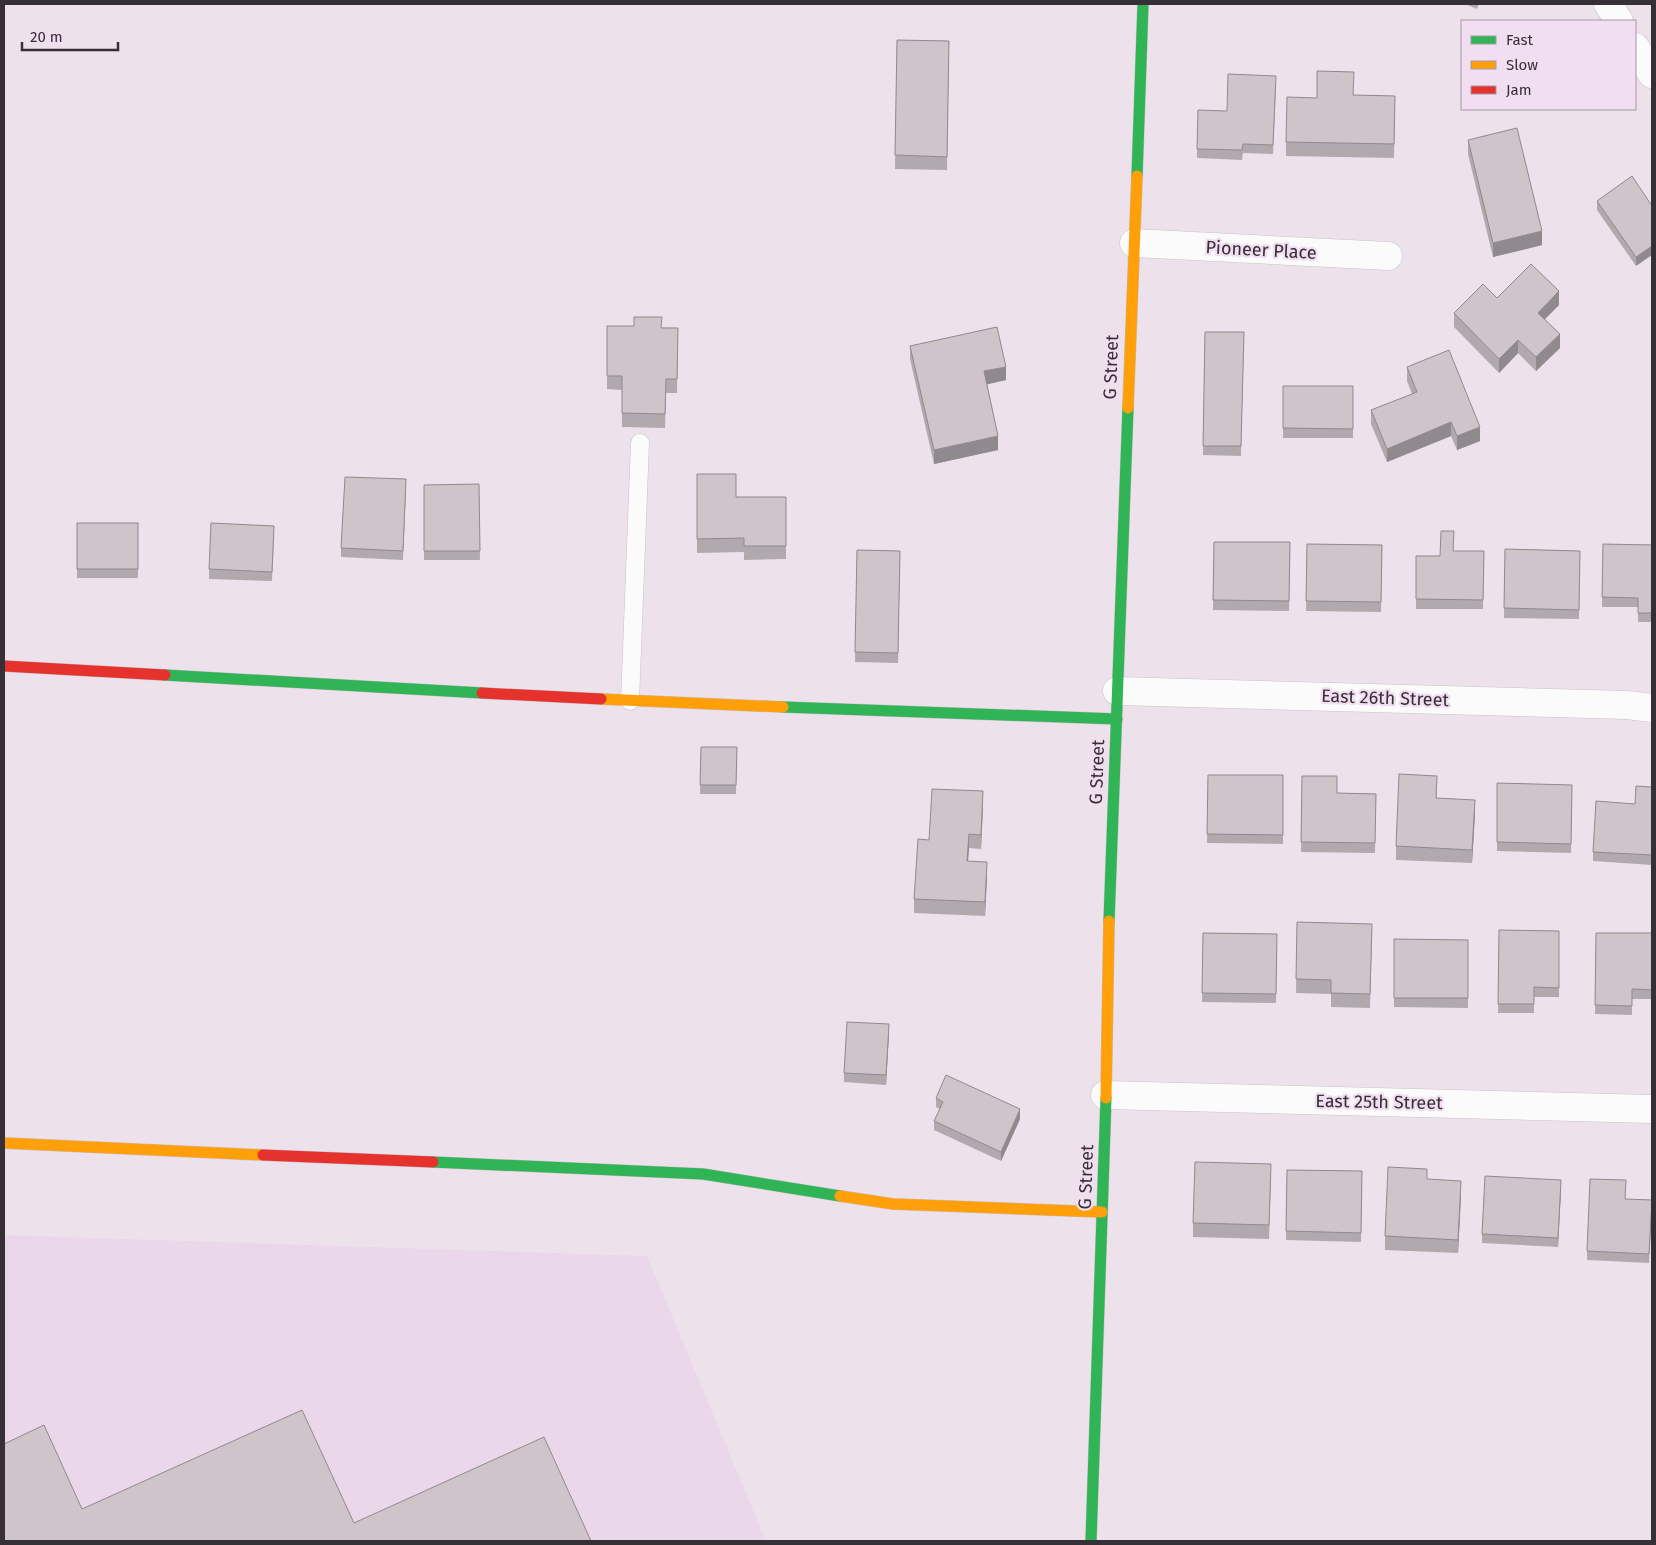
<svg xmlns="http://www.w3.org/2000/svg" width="1656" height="1545" font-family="'Fira Sans',sans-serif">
	<rect width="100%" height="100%" fill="#ede2ec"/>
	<polygon fill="#ead8ea" points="4,1235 647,1256 766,1541 4,1541"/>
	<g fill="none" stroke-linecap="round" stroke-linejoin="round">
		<g stroke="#c9c0c8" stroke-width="19">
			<polyline id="lane" points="630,701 640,443"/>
		</g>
		<g stroke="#c9c0c8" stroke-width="29">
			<g id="street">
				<polyline points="1608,4 1619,21"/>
				<polyline points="1635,47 1652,74"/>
				<polyline points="1134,243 1388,256"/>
				<polyline points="1117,691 1627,705 1652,708"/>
				<polyline points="1105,1095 1652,1109"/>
			</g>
		</g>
		<g stroke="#c9c0c8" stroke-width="12">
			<g id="fast">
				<polyline points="1137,176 1143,4"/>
				<polyline points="165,675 482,693"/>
				<polyline points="783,707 1117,719"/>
				<polyline points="1109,921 1128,408"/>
				<polyline points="433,1162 703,1174 840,1196"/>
				<polyline points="1091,1541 1106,1098"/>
			</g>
		</g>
		<g stroke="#c9c0c8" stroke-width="12">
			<g id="slow">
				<polyline points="1128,408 1137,176"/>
				<polyline points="601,699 783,707"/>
				<polyline points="1106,1098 1109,921"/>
				<polyline points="4,1143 263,1155"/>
				<polyline points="840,1196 893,1204 1102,1212"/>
			</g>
		</g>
		<g stroke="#c9c0c8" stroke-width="12">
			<g id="jam">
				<polyline points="4,666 165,675"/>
				<polyline points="482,693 601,699"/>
				<polyline points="263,1155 433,1162"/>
			</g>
		</g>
		<use href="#lane" stroke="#fcfbfc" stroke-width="18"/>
		<use href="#street" stroke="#fcfbfc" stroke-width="28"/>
		<use href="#fast" stroke="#30b455" stroke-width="11"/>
		<use href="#slow" stroke="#ff9f0a" stroke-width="11"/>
		<use href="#jam" stroke="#e5322d" stroke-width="11"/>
	</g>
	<g fill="#b1a9ae">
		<polygon points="1465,4 1479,4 1477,9"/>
		<polygon points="897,40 949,41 947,170 895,169"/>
		<polygon points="1276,85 1273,154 1243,153 1242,160 1197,158 1197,149 1227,111"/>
		<polygon points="1354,95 1395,96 1394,158 1286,156 1286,142 1317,98"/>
		<polygon points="1468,140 1542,245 1493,257 1468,154"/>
		<polygon points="1597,201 1652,206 1636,266 1597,210"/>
		<polygon points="1497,298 1559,305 1545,319 1560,348 1536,371 1518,353 1499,373 1454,327 1454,313"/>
		<polygon points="607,326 678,328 677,393 666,393 665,428 622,427 622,390 607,389"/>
		<polygon points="1205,332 1244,332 1241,456 1203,455"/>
		<polygon points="910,346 1006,380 987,384 998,450 934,464 910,359"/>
		<polygon points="1407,367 1480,441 1457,450 1451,436 1387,462 1371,424 1371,410 1412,394 1407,381"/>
		<rect x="1283" y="386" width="70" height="52"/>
		<polygon points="697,474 736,497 786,497 786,559 744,560 744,552 697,553"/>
		<polygon points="479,484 480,560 424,560 424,485"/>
		<polygon points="406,488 403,560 341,557 341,548"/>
		<rect x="77" y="523" width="61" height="55"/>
		<polygon points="274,535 272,581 209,579 209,569"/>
		<polygon points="1214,542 1290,542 1289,611 1213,610"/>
		<polygon points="1307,544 1382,545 1381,612 1306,611"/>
		<polygon points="1603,544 1652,545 1652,622 1638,622 1638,607 1602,607"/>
		<polygon points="1505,549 1580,551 1579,619 1504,618"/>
		<polygon points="857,550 900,551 898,663 855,662"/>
		<polygon points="1454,551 1484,551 1483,609 1416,609 1416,556 1440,556"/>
		<polygon points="701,747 737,747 736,794 700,794"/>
		<polygon points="1208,775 1283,775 1283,844 1207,843"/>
		<polygon points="1302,776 1337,793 1376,794 1375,853 1301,852"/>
		<polygon points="1497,783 1572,785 1571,853 1497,851"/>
		<polygon points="1652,787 1652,865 1593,861 1593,852 1635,804"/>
		<polygon points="1437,790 1436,798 1475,814 1472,863 1396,860 1396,846"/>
		<polygon points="983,805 981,849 969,848 968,861 987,876 985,916 914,913 914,899"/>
		<polygon points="1297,922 1372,938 1370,1008 1331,1007 1331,994 1296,993"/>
		<polygon points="1499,930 1559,931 1559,997 1534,997 1534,1013 1498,1013"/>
		<polygon points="1203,933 1277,934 1276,1003 1202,1002"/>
		<polygon points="1596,933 1652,933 1652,999 1632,999 1632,1015 1595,1014"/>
		<polygon points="1394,939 1468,940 1468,1008 1394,1007"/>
		<polygon points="889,1033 886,1085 844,1082 844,1073"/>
		<polygon points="936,1098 1020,1119 1001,1161 934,1130 934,1121 940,1109 936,1107"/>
		<polygon points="1287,1170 1362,1171 1361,1242 1286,1240"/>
		<polygon points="1271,1178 1269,1239 1193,1237 1193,1223"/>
		<polygon points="1427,1179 1461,1195 1458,1253 1385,1250 1385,1236"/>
		<polygon points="1561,1189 1558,1247 1482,1243 1482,1234"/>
		<polygon points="1626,1199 1652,1209 1649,1263 1587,1260 1587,1251"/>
	</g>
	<g fill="#90898d">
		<polygon points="1542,231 1542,245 1493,257 1493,243"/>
		<polygon points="1652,246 1652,255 1636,266 1636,257"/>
		<polygon points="1559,291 1559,305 1538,326 1538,313"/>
		<polygon points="1560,334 1560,348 1536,371 1536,357"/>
		<polygon points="1518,340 1518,353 1499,373 1499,359"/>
		<polygon points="1006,367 1006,380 984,385 984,371"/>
		<polygon points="1451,422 1451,436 1387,462 1387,449"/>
		<polygon points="1480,427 1480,441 1457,450 1457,436"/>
		<polygon points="998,436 998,450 934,464 934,450"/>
		<polygon points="983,791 983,805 981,849 981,835"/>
		<polygon points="1475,800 1475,814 1472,863 1472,850"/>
		<polygon points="969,834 969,848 967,875 967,861"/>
		<polygon points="987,862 987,876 985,916 985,902"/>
		<polygon points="889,1024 889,1033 886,1085 886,1075"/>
		<polygon points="1020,1109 1020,1119 1001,1161 1001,1152"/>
		<polygon points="1561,1180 1561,1189 1558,1247 1558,1238"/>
		<polygon points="1461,1181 1461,1195 1458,1253 1458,1240"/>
	</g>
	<g fill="#cec4ca" stroke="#90898d">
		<polygon points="897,40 949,41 947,157 895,155"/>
		<polygon points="1317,71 1354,72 1353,95 1395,96 1394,144 1286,142 1287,97 1317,98"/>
		<polygon points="1228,74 1276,76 1273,145 1243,144 1242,150 1197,149 1198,110 1227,111"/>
		<polygon points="1517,128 1542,231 1493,243 1468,140"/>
		<polygon points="1632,176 1652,206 1652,246 1636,257 1597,201"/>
		<polygon points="1531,264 1559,291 1538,313 1560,334 1536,357 1518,340 1499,359 1454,313 1483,284 1497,298"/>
		<polygon points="634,317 662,317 661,328 678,328 677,379 666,379 665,414 622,413 622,376 607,376 607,326 634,326"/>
		<polygon points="997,327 1006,367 984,371 998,436 934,450 910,346"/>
		<polygon points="1205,332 1244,332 1241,446 1203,446"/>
		<polygon points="1449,350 1480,427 1457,436 1451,422 1387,449 1371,410 1417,392 1407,367"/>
		<polygon points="1283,386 1353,386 1353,429 1283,428"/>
		<polygon points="697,474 736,474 736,497 786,497 786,546 744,546 744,538 697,539"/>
		<polygon points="345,477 406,479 403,551 341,548"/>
		<polygon points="479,484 480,551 424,551 424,485"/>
		<rect x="77" y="523" width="61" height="46"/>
		<polygon points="211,523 274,526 272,572 209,569"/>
		<polygon points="1441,531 1454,531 1453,551 1484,551 1483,600 1416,599 1416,556 1440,556"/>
		<polygon points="1214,542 1290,542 1289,601 1213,600"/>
		<polygon points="1307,544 1382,545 1381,602 1306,601"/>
		<polygon points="1603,544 1652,545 1652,613 1638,613 1638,598 1602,597"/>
		<polygon points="1505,549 1580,551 1579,610 1504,608"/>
		<polygon points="857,550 900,551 898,653 855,652"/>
		<polygon points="701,747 737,747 736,785 700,785"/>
		<polygon points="1399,774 1437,776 1436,798 1475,800 1472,850 1396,846"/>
		<polygon points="1208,775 1283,775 1283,835 1207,834"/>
		<polygon points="1302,776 1337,776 1337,793 1376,794 1375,843 1301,842"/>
		<polygon points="1497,783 1572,785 1571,844 1497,842"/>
		<polygon points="1636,786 1652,787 1652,855 1593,852 1596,801 1635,804"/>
		<polygon points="932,789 983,791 981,835 969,834 967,861 987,862 985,902 914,899 918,839 929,840"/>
		<polygon points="1297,922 1372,924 1370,994 1331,993 1331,980 1296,979"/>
		<polygon points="1499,930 1559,931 1559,988 1534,987 1534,1004 1498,1004"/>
		<polygon points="1203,933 1277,934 1276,994 1202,993"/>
		<polygon points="1596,933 1652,933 1652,990 1632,989 1632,1006 1595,1005"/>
		<polygon points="1394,939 1468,940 1468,998 1394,998"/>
		<polygon points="847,1022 889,1024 886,1075 844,1073"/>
		<polygon points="946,1075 1020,1109 1001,1152 934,1121 943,1102 936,1098"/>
		<polygon points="1195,1162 1271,1164 1269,1225 1193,1223"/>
		<polygon points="1388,1167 1427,1169 1427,1179 1461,1181 1458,1240 1385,1236"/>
		<polygon points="1287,1170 1362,1171 1361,1233 1286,1231"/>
		<polygon points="1485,1176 1561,1180 1558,1238 1482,1234"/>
		<polygon points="1590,1179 1626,1180 1625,1199 1652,1200 1649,1254 1587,1251"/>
		<polygon points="302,1410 354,1523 544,1437 591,1541 4,1541 4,1444 44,1425 82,1509"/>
	</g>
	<g text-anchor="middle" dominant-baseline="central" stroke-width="4.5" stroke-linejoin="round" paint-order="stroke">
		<g font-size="18" fill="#362f36" stroke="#f1def0">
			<text transform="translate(1261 250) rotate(3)">Pioneer Place</text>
			<text transform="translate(1111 367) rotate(-88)">G Street</text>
			<text transform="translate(1385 698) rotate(2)">East 26th Street</text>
			<text transform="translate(1097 772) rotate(-88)">G Street</text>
			<text transform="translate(1379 1102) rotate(1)">East 25th Street</text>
			<text transform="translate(1086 1177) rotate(-88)">G Street</text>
		</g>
	</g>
	<rect width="1656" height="1545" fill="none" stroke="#362f36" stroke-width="10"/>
	<rect x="1461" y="20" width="175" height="90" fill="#f1def0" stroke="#a698a6"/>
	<rect x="1471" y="36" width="25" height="8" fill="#30b455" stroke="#a698a6"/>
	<text x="1506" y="45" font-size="15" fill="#362f36">Fast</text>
	<rect x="1471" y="61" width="25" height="8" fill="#ff9f0a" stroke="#a698a6"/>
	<text x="1506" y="70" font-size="15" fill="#362f36">Slow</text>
	<rect x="1471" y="86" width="25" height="8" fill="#e5322d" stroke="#a698a6"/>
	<text x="1506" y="95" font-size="15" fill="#362f36">Jam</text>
	<path d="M22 42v8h96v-8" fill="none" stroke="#362f36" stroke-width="2.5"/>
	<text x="30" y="42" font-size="15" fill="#362f36" stroke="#f1def0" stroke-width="4" paint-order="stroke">20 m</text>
</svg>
